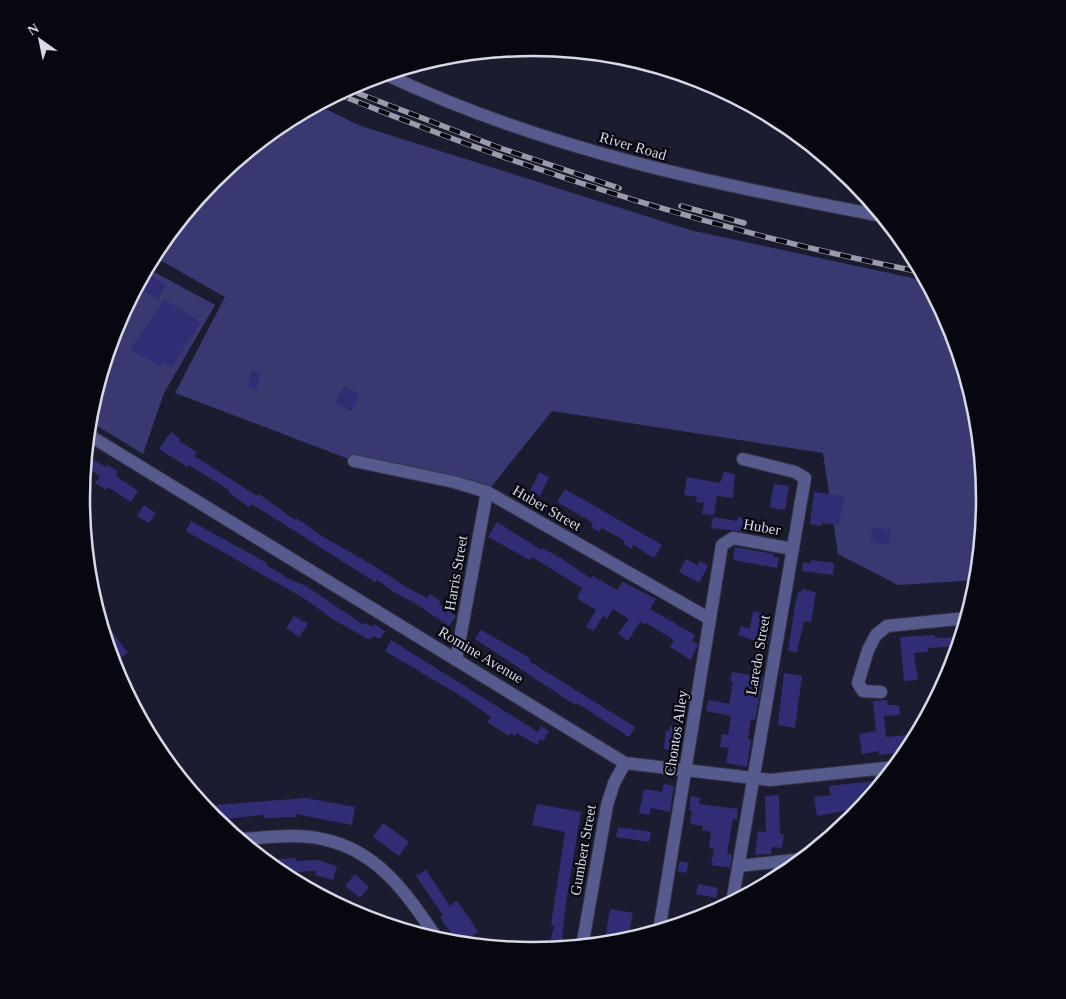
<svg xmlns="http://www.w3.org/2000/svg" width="1066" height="999" font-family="'Times New Roman',serif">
	<rect width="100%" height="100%" fill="#1b1c30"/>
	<g fill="#383971">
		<polygon points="317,105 361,126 690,230 926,281 951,327 976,412 985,500 977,580 898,585 838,554 823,453 552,411 487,492 354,461 175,393 225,297 153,256 214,180 282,124"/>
		<polygon points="147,268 215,305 164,393 143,454 89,421 116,326"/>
	</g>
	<polygon fill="#07002d" stroke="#454164" points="533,48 594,54 502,51"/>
	<g fill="#312d74">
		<polygon points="151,276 166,285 158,299 142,290"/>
		<polygon points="164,299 201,322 171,368 163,362 160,367 131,349"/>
		<polygon points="252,370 260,372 257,389 248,387"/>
		<polygon points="344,386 360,394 351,411 335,403"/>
		<polygon points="171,432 180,439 179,441 197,452 194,456 257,496 259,494 295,520 296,518 325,538 371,564 406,587 427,598 430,594 440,601 439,604 456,616 449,626 413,602 394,592 377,580 375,582 252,504 249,507 228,492 229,490 189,465 187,467 167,454 159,449"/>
		<polygon points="85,455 106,467 108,465 118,472 116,476 138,491 131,502 108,487 106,490 95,483 100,476 84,467"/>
		<polygon points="539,472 549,477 540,496 530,491"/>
		<polygon points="724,472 735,474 733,498 717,496 714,515 702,514 704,503 696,502 697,497 684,495 687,477 720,483"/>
		<polygon points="774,484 789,486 785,510 772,508 770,505"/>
		<polygon points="565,489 662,545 654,558 633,545 632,549 624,544 625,541 602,528 599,532 591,527 593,523 557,502"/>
		<polygon points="814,492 844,496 839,525 822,523 821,526 810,524"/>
		<polygon points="144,505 156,513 149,523 137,516"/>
		<polygon points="713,517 737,521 738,517 749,518 747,532 711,528"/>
		<polygon points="191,521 267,563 266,565 291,580 306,586 364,625 366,623 372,627 374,624 385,631 380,639 373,636 370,640 334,620 305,599 186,531"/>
		<polygon points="497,522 541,550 542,548 559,557 590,578 593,576 617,590 623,582 656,599 650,609 695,635 692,641 698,644 691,660 670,647 674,640 646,623 645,625 640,622 628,641 618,634 629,619 613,609 607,619 603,616 594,631 586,627 596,610 577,598 582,588 532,557 530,560 488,537"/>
		<polygon points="873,527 891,530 889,545 870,542"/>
		<polygon points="735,547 774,554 774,557 779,558 777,568 733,560"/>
		<polygon points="686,559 697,565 700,561 708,566 699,583 679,572"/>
		<polygon points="811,560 834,563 833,575 802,571 803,562 811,563"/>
		<polygon points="802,589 816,592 811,622 804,621 797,652 788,651 795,605 798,592 801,592"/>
		<polygon points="753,611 770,615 766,635 770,637 767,645 738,635 741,626 750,629"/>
		<polygon points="100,616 128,653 115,661 110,653"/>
		<polygon points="294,616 308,624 299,637 286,628"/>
		<polygon points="481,630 530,658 529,661 635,727 629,737 577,703 575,705 475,639"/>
		<polygon points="935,635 935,638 961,637 958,646 928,648 928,652 914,653 918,680 904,681 900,637"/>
		<polygon points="391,640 538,732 541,726 549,731 543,741 540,739 537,745 517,733 515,736 511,733 509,736 487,722 491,717 464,698 385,651"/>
		<polygon points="732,672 763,677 755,720 751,719 748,739 751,739 747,767 726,763 729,748 720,747 722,734 728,735 731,716 706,711 708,700 729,704 733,682 730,681"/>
		<polygon points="784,673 802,676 795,728 778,725"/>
		<polygon points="887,700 888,705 899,705 900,715 884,716 886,737 918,734 907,752 879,755 879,751 862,754 859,734 876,731 873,701"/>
		<polygon points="670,726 682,727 681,740 677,739 676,751 664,749 666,730 670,731"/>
		<polygon points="874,781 875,791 858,813 850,814 850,810 817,816 814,797 831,795 829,786"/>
		<polygon points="664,784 674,786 670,812 651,808 649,815 639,813 644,789 662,792"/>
		<polygon points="779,795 780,834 784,834 782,848 772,847 771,854 755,855 758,831 766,832 765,796"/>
		<polygon points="691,796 700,798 699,804 738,809 737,819 733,819 727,854 732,855 730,868 711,865 714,849 709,848 711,832 702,830 703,826 690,824 692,810 689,810"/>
		<polygon points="306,798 355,807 352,825 296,814 297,817 264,818 264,815 214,820 203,806"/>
		<polygon points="537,804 581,812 566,902 561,949 548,950 554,926 551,925 565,832 532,825"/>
		<polygon points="383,823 409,842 399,856 373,837"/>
		<polygon points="618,827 651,832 649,842 616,837"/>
		<polygon points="295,858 296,861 318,860 337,866 333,880 315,875 316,871 295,872 295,874 289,874 290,880 278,872 277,859"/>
		<polygon points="680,861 689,863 686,873 677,871"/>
		<polygon points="426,870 450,906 457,901 469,918 478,932 472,936 479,946 460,944 445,925 440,917 443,915 416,876"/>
		<polygon points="355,874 369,887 360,898 345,886"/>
		<polygon points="698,884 718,888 716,898 696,894"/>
		<polygon points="610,909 633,913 628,941 604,945"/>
	</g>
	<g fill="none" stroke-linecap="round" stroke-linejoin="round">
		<g stroke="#353649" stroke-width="14">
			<g id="minor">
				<polyline points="354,461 454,482 487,492 710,619"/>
				<polyline points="456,660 487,492"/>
				<polyline points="881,692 863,691 858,683 868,650 876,635 887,626 967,618"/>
				<polyline points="881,769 882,783"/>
				<path d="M238 839C265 838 295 833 322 839 379 850 408 896 439 941"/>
				<polyline points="739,866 803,859"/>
				<polyline points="732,903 805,478 795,472 743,459"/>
				<polyline points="659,931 722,545 733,538 793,549"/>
			</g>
		</g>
		<g stroke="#353649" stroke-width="14">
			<g id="tertiary">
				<path d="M385 74C543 149 712 184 882 216"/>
				<polyline points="87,434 625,763 770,780 895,767"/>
				<polyline points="582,947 607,805 614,783 625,763"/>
			</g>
		</g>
		<use href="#minor" stroke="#575a8c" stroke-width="12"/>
		<use href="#tertiary" stroke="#575a8c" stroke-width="12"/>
		<g stroke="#999aaa" stroke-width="5.5">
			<g id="rail">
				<polyline points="347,89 500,148 619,188"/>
				<path d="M338 94C526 171 721 233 921 272"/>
				<polyline points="681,206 744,223"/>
			</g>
		</g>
		<use href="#rail" stroke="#070710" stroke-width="4" stroke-dasharray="11" stroke-linecap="butt"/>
	</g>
	<g text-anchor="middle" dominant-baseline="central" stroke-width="4.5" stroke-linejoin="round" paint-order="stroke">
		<g font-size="15" fill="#d7d9e6" stroke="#070710">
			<text transform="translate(633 146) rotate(16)">River Road</text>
			<text transform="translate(547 508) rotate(30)">Huber Street</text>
			<text transform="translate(762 527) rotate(10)">Huber</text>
			<text transform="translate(456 573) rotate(-80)">Harris Street</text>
			<text transform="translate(481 655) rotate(31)">Romine Avenue</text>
			<text transform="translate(758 655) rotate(-80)">Laredo Street</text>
			<text transform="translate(676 733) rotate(-81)">Chontos Alley</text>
			<text transform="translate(583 850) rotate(-80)">Gumbert Street</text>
		</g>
	</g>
	<path d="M0 0H1066V999H0ZM90 499a443 443 0 1 1 886 0a443 443 0 1 1-886 0Z" fill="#070710" fill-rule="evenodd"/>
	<path fill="none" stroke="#d7d9e6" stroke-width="2.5" d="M90 499a443 443 0 1 1 886 0a443 443 0 1 1-886 0Z"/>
	<g transform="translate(40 40) rotate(327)" stroke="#070710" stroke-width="4" paint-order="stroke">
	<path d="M0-4L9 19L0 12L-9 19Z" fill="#d7d9e6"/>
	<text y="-8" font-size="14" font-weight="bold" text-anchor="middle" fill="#d7d9e6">N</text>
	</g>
</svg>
